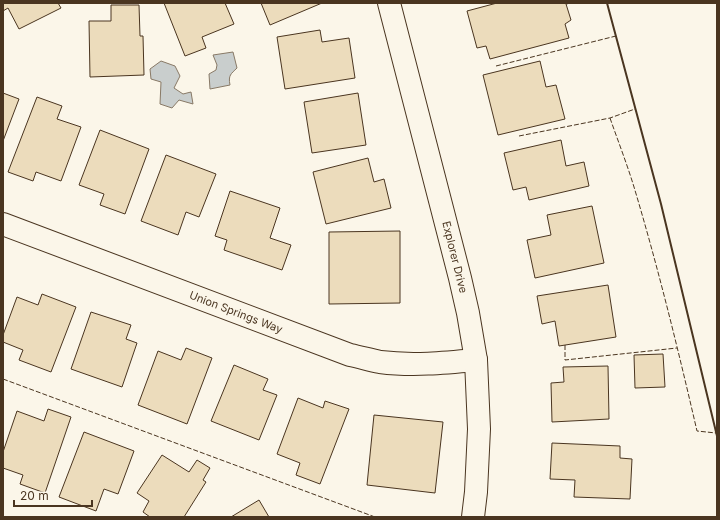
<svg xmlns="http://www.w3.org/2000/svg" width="720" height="520" font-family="Inter,sans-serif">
	<rect width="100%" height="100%" fill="#fbf6e9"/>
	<g fill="#c9cecd" stroke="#887966">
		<path d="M233 52 237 68C231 74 228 75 230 85L210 89 209 74 216 70 217 65 213 55Z"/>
		<polygon points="161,61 175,66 180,76 174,88 183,94 191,92 193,104 179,100 172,108 160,104 161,82 151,79 150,69"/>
	</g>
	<g fill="#ecdcbc" stroke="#4a3520">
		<polygon points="3,3 58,3 61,8 19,29 8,8 3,11"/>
		<polygon points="164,3 225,3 234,24 202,37 206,48 185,56"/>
		<polygon points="261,3 322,3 270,25"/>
		<polygon points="497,3 571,3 566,4 571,20 565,24 569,38 490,59 486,46 477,48 467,11"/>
		<polygon points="111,5 139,5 140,36 143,36 144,75 90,77 89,21 111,21"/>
		<polygon points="320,30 322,42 349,38 355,78 285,89 277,37"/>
		<polygon points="540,61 546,87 556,85 565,119 498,135 483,75"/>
		<polygon points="3,93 19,99 3,141"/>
		<polygon points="358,93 366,145 312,153 304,102"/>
		<polygon points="37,97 62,106 57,119 81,127 61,181 36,172 33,181 8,172"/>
		<polygon points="100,130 149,149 125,214 100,205 104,194 79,185"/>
		<polygon points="561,140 566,166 584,162 589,186 529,200 526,187 513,190 504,153"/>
		<polygon points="166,155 216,174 199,217 186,212 178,235 141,221"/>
		<polygon points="368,158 374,182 384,179 391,208 326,224 313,172"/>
		<polygon points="230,191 280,208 270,238 291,245 282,270 224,250 227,240 215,236"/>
		<polygon points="592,206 604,263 535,278 527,240 551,235 547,215"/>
		<polygon points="400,231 400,303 329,304 329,232"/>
		<polygon points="608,285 616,337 559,346 555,321 542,324 537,296"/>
		<polygon points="42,294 76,307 51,372 19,360 23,350 3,342 3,335 17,297 38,305"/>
		<polygon points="91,312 131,325 126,339 137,343 122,387 71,369"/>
		<polygon points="186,348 212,358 187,424 138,405 158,351 181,360"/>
		<polygon points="663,354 665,387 635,388 634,355"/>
		<polygon points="234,365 268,379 263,390 277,395 259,440 211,421"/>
		<polygon points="608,366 609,419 552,422 551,383 564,382 563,367"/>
		<polygon points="298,398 323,408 325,401 349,409 320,484 296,475 300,463 277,454"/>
		<polygon points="48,409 71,417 45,493 20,484 23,475 3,468 3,452 17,411 44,421"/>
		<polygon points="374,415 443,422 435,493 367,485"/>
		<polygon points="84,432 134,451 118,494 104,489 96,511 59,497"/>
		<polygon points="552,443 620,446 620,458 632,459 630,499 574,497 575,480 550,479"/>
		<polygon points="162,455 189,472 197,460 210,468 203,480 206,482 184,517 150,517 143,512 149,501 137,493"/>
		<polygon points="259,500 269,517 231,517"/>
	</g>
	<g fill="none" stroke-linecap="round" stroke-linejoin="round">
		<g stroke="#4a3520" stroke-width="24">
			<path id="street" d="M3 224 350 355C360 357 370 360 380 362 412 366 444 363 476 360"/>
		</g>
		<g stroke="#4a3520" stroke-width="24">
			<polyline id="secondary" points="389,3 460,278 468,313 476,360 479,429 476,492 473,517"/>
		</g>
		<use href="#street" stroke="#fbf6e9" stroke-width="22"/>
		<use href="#secondary" stroke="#fbf6e9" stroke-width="22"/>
		<g stroke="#4a3520" stroke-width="1" stroke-dasharray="5 2" stroke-linecap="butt">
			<polyline points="496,66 616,36"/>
			<path d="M610 118C618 141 627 164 634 187 658 267 678 349 697 431L716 433"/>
			<polyline points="519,136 610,118 635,109"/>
			<polyline points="565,345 565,360 677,348"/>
			<polyline points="3,379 375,517"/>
		</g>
		<polyline stroke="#4a3520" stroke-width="2" points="607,3 661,204 717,436"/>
	</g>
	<g text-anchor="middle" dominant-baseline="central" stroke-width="3" stroke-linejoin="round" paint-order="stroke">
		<g font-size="11" fill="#4a3520" stroke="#fbf6e9">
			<text transform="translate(455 257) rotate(76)">Explorer Drive</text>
			<text transform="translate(236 312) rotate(21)">Union Springs Way</text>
		</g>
	</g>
	<rect width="720" height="520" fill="none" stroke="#4a3520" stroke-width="8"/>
	<path d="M14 500v6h78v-6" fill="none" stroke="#4a3520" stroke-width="2"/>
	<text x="20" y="500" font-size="12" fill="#4a3520" stroke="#fbf6e9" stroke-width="3" paint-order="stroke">20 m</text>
</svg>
